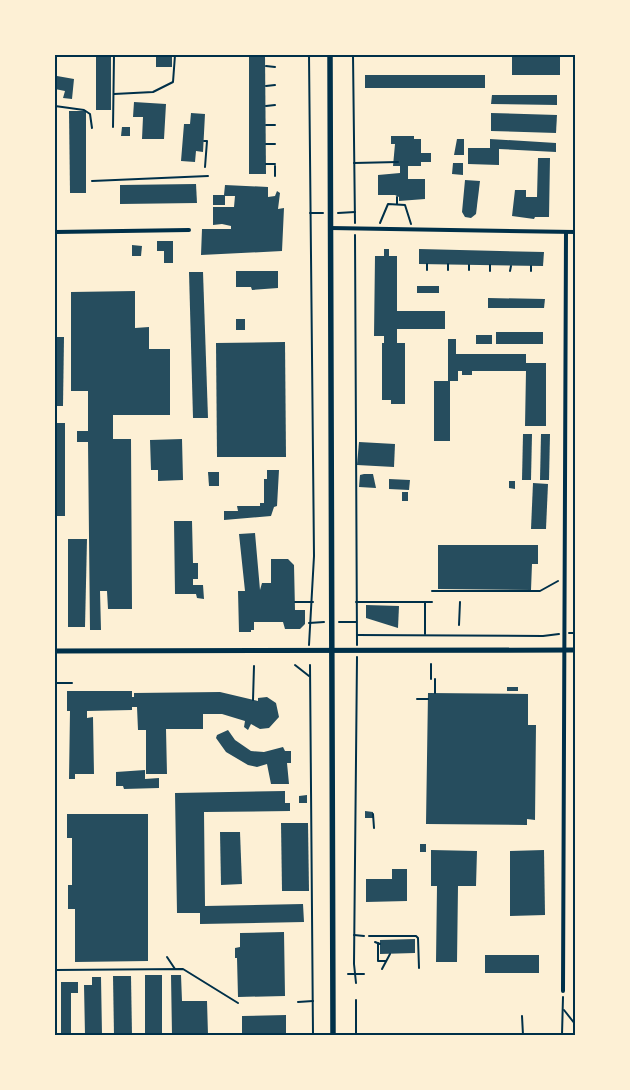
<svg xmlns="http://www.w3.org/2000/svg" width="630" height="1090" font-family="'Public Sans',sans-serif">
	<rect width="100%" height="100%" fill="#fdf0d5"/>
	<g fill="#264d5e">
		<rect x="96" y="55" width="15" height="55"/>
		<rect x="156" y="55" width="16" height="12"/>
		<polygon points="249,55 265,55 266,174 249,174"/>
		<rect x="512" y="55" width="48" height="20"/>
		<rect x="365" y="75" width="120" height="13"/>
		<polygon points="57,76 74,79 72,99 63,98 65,91 55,89"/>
		<polygon points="492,95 557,95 557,105 491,104"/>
		<polygon points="134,102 166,104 164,139 142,139 143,117 133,117"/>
		<polygon points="69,111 86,111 86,193 70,193"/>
		<polygon points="191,113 205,114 203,152 196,151 195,162 181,161 184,124 190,124"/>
		<polygon points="491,113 557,115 556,133 491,131"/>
		<polygon points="122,127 130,127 130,136 121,136"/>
		<polygon points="391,136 414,136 414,139 421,139 421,153 431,153 431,162 421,162 421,166 408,166 408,179 425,179 425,199 399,201 399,197 395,195 378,195 378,175 400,173 400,166 393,166 395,144 391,144"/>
		<polygon points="457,139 464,139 464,155 454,155"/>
		<polygon points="490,139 556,143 556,152 499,149 499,165 468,164 468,148 490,148"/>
		<polygon points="538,158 550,158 549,217 535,217 534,219 512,216 515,190 526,190 526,197 537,197"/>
		<polygon points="453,163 463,163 463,175 452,174"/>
		<polygon points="465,180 480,181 476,214 471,218 465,217 462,212"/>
		<polygon points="196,184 197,203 120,204 120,185"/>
		<polygon points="225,185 268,187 268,197 275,196 277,191 280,193 278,209 284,208 282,251 201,255 202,229 231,229 231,226 222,224 213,225 213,207 234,207 235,196 225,196 225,205 213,205 213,195 224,195"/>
		<polygon points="157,241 173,241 173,263 164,263 164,251 157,251"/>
		<polygon points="132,245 142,246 141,256 132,256"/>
		<polygon points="384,249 389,249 389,256 397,256 397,311 445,311 445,329 397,329 397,343 405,343 405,404 391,404 391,400 382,400 382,343 384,343 384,336 374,336 375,256 384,256"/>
		<polygon points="419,249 544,252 543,266 419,264"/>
		<polygon points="236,271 278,271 278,288 252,290 251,287 236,287"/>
		<polygon points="189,272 203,272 208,418 193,418"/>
		<rect x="417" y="286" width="22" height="7"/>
		<polygon points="135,291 135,328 149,327 149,349 170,349 170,415 113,415 113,439 131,439 132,609 108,609 107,591 100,591 101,630 90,630 88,442 77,442 77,431 88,431 88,391 71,391 71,292"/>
		<polygon points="488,298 545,299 544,308 488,308"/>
		<rect x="236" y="319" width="9" height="11"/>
		<rect x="496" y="332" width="47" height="12"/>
		<rect x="476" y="335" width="16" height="9"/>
		<polygon points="55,337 64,337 63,406 55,406"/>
		<polygon points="448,339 456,339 456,354 526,354 526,363 546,363 546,426 525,426 526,371 472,371 472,375 462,375 462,371 458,371 458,381 450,381 450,441 434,441 434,381 448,381"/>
		<polygon points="285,342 286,457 217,457 216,343"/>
		<rect x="55" y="423" width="10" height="93"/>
		<polygon points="523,434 532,434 531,480 522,480"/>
		<polygon points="541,434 550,434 549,480 540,480"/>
		<polygon points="182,439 183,480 158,481 158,470 151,470 150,440"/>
		<polygon points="359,442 395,444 394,467 357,465"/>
		<polygon points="267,470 279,470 277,506 274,507 271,516 224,520 224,511 238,511 237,506 260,506 260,503 264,503 264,479 267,479"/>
		<polygon points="208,472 219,472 219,486 209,486"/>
		<polygon points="364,474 373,474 376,488 359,487 360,475"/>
		<polygon points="389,479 410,480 409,490 389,489"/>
		<polygon points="509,481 515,481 515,489 509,488"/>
		<polygon points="533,483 548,484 546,529 531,529"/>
		<rect x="402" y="492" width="6" height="9"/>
		<polygon points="174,521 192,521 193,563 198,563 198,579 193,579 193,585 203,585 204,599 197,598 196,594 175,594"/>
		<polygon points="255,533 260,590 262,583 271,583 271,559 288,559 294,565 295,610 305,610 305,624 300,629 285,629 283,622 254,622 254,630 251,630 251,632 239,632 238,591 245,591 239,534"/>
		<polygon points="68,539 87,539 85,627 68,627"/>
		<polygon points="438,545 538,545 538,564 532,564 531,590 438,589"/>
		<polygon points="366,605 399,606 398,628 366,618"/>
		<rect x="507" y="687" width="11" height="4"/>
		<polygon points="67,691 132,691 132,697 134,697 134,693 220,692 258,701 258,698 267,697 276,703 279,717 269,728 260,729 251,724 248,730 244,727 245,721 222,714 203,714 203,729 166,729 167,774 146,774 146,730 138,730 137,707 132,707 132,710 87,711 87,718 93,717 94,774 75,774 75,779 69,779 70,711 67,711"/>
		<polygon points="428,693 528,694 528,725 536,725 535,820 527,819 527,825 426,824"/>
		<polygon points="228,730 235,740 251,751 264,752 283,747 285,751 291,751 291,763 287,763 289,784 271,784 267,764 257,767 248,765 226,752 216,738 217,735"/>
		<polygon points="145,770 145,779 159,778 159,788 124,789 123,786 116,786 116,772"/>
		<polygon points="285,791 285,803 290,803 290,811 204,812 205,906 303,904 304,922 200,924 200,913 177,913 175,793"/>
		<polygon points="307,795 307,803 299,803 299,796"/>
		<polygon points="365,811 373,812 373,818 365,818"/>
		<polygon points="67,814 148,814 148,961 75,962 75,909 68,909 68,885 72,885 72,838 67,838"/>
		<polygon points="281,823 308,823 309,891 282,891"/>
		<polygon points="220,832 240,832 242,884 221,885"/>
		<rect x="420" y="844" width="6" height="8"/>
		<polygon points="431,850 477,851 476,886 458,886 457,962 436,962 437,886 431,886"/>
		<polygon points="544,850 545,915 510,916 510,851"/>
		<polygon points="392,869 407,869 407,901 366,902 366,879 392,879"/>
		<polygon points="284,932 285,996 238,997 237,958 235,958 235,948 240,947 240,933"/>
		<polygon points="415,939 415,953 380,954 380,940"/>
		<rect x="485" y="955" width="54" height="18"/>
		<rect x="145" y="975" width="17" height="60"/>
		<polygon points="171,975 181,975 182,1001 207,1001 208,1035 172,1035"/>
		<polygon points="113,976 131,976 132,1035 114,1035"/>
		<polygon points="92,977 101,977 102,1035 85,1035 84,985 92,985"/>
		<polygon points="61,982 78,982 78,993 71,993 71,1035 61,1035"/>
		<polygon points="286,1015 286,1035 242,1035 242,1016"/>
	</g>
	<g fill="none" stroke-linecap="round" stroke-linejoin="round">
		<g stroke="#003049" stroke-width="2">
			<polyline points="353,55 355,223"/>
			<polyline points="266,66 275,67"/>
			<polyline points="266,86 275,85"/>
			<polyline points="114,94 153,92 173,82 175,55"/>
			<polyline points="55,106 84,110 90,114 92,128"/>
			<polyline points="266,106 275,105"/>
			<polyline points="266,125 275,125"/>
			<polyline points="113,127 114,55"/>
			<polyline points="204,141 207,141 205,167"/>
			<polyline points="266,144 275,144"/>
			<polyline points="354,163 398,162"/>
			<polyline points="266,164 275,164"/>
			<polyline points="275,166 275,176"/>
			<polyline points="92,181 208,176"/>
			<polyline points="397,197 397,204"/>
			<polyline points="310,213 323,213"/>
			<polyline points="338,213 355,212"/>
			<polyline points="380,223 388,204 405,205 411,224"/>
			<polyline points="355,235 357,645"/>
			<polyline points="448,264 448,270"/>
			<polyline points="469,265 469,270"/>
			<polyline points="427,270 427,264"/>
			<polyline points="490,271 490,265"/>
			<polyline points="510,271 511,266"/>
			<polyline points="531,271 531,266"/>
			<polyline points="432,591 540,591 558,581"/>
			<polyline points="295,602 313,602"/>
			<polyline points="356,602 432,602"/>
			<polyline points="339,622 356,622"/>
			<polyline points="309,623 324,622"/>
			<polyline points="459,625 460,602"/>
			<polyline points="569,633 575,633"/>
			<polyline points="425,634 425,602"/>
			<polyline points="357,635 543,636 559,634"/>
			<polyline points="309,645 314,556 309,55"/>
			<polyline points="295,665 309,676"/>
			<polyline points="310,665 313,1035"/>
			<polyline points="431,679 431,664"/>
			<polyline points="55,683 72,683"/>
			<polyline points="435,693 435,679"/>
			<polyline points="417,699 428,699"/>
			<polyline points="253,700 254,666"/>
			<polyline points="373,814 374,828"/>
			<polyline points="354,935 364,936"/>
			<polyline points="375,942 380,944"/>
			<polyline points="378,943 378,961 386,961"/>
			<polyline points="167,957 175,969"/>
			<polyline points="382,969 390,954"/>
			<polyline points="55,970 183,969 238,1003"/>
			<polyline points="348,974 364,974"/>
			<polyline points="356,983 354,964 357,657"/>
			<polyline points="356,1000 356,1035"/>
			<polyline points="298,1002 313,1001"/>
			<polyline points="564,1010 575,1024"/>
			<polyline points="522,1016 523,1035"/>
			<polyline points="562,1035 563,997"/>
		</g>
		<polyline stroke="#003049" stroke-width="2" points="369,936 416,936 418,938 419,968"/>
		<g stroke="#003049" stroke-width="4">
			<polyline points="330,228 575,232"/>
			<polyline points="55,232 189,230"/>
			<polyline points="563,991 566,232"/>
		</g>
		<polyline stroke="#003049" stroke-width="5" points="55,651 575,650"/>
		<polyline stroke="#003049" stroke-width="5.5" points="330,55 333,1035"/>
	</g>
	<rect width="630" height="1090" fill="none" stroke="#fdf0d5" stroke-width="112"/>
	<rect x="56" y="56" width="518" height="978" fill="none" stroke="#003049" stroke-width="2"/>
</svg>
